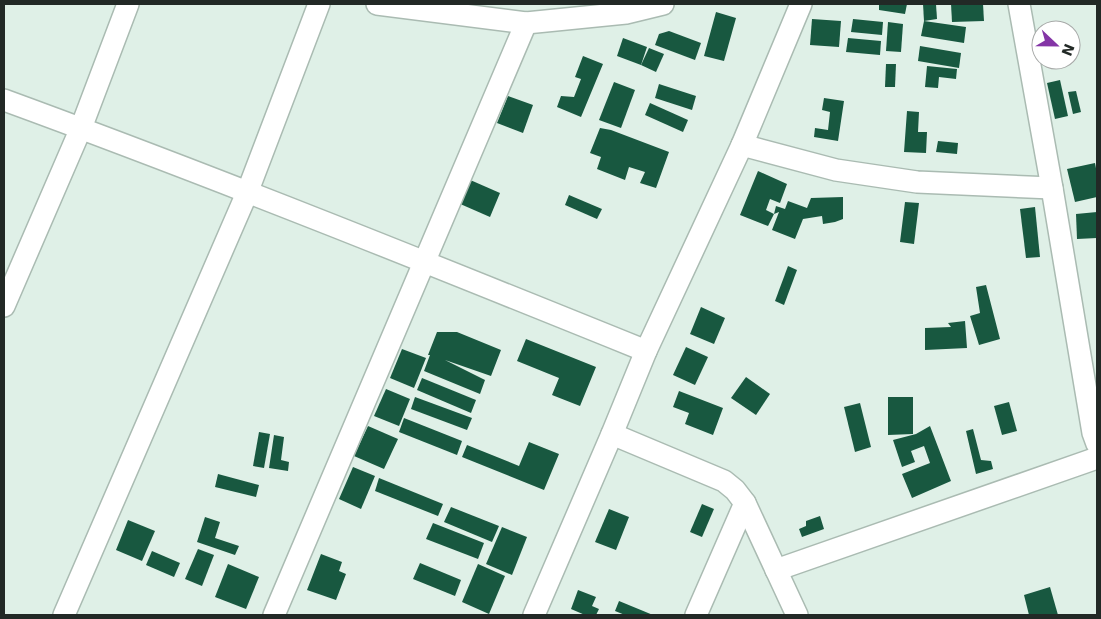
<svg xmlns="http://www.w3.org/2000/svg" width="1101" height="619" font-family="'DejaVu Sans',sans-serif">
	<rect width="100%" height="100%" fill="#dff0e7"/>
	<g fill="#185840">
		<polygon points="879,4 907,4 905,14 879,10"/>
		<polygon points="923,4 936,4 937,19 924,21"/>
		<polygon points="951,4 983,4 984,21 952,22"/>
		<polygon points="716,12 736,18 724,61 704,56"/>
		<polygon points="812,19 841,21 839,47 810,45"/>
		<polygon points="853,19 883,22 882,35 851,32"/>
		<polygon points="924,21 966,27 964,43 921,36"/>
		<polygon points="888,22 903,24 901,52 886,51"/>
		<polygon points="669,31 701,43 695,60 655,45 659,34"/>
		<polygon points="623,38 647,47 641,65 617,56"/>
		<polygon points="848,38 881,41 880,55 846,52"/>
		<polygon points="920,46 961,53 959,68 918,61"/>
		<polygon points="649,48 664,54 656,72 641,65"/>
		<polygon points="583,56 603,64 581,117 557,107 561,96 574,97 581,79 575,77"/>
		<polygon points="886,64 896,64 895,87 885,87"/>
		<polygon points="927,66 957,69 956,79 939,77 938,88 925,87"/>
		<polygon points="1060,80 1068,116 1055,119 1047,83"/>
		<polygon points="614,82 635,90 621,128 599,120"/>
		<polygon points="659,84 696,96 692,110 655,98"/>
		<polygon points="1076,91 1081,112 1073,114 1068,92"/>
		<polygon points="508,96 533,105 523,133 497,123"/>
		<polygon points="824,98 844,101 838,141 814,137 815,128 828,130 830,112 822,110"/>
		<polygon points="650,103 688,120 683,132 645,115"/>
		<polygon points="907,111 919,112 918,132 927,132 926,153 904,152"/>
		<polygon points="600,128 611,130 669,152 656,188 640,183 645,172 629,167 625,180 597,169 601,157 590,153"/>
		<polygon points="938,141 958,143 957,154 936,152"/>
		<polygon points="1095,163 1097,174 1097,197 1075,202 1067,169"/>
		<polygon points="758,171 787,184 780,203 770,199 766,210 774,214 768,226 740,215"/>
		<polygon points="468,179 500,193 490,217 458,203"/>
		<polygon points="569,195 602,209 597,219 565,205"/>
		<polygon points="843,197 843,219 835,222 823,224 822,216 803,219 795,239 772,230 779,212 774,214 776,206 785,209 788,201 807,208 811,198"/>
		<polygon points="905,202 919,203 914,244 900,242"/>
		<polygon points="1035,207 1040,257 1026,258 1020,209"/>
		<polygon points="1097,212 1097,238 1077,239 1076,214"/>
		<polygon points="788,266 797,270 784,305 775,301"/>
		<polygon points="986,285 1000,339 979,345 970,316 980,313 976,287"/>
		<polygon points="701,307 725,318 714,344 690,334"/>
		<polygon points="965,321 967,348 925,350 925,328 951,327 948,323"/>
		<polygon points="437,332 457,332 501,350 491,376 445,360 485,380 480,394 424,371 430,355 428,355"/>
		<polygon points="526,339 596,367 580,406 552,395 559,378 517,361"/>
		<polygon points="686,347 708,357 695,385 673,375"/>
		<polygon points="402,349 426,358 414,388 390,378"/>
		<polygon points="746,377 770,394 756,415 731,398"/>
		<polygon points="422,378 476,400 471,413 417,390"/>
		<polygon points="386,389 410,399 399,426 374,416"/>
		<polygon points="679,391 723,408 713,435 685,424 689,413 673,407"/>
		<polygon points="415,397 472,418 467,430 411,409"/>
		<polygon points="888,397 913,397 913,434 888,435"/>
		<polygon points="1009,402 1017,431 1002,435 994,406"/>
		<polygon points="860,403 871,447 855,452 844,407"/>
		<polygon points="404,418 462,441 457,455 399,432"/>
		<polygon points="368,426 398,439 384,469 354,456"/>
		<polygon points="930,426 951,481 912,498 902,474 930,463 924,446 911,451 915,462 902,467 893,440 916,434"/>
		<polygon points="973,429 981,460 991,461 993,469 976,474 966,431"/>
		<polygon points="259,432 270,434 264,468 253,466"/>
		<polygon points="274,435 284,437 281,460 289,462 288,471 269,468"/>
		<polygon points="529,442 559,454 544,490 462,457 467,445 519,466"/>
		<polygon points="353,467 375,476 361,509 339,499"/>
		<polygon points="218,474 259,485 256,497 215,487"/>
		<polygon points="379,478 443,504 438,516 375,491"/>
		<polygon points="702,504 714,509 702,537 690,532"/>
		<polygon points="451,507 499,526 492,542 444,522"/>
		<polygon points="609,509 629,517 616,550 595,542"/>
		<polygon points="820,516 824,529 802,537 799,529 806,526 806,521"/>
		<polygon points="205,517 220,522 215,538 239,546 235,555 197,542"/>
		<polygon points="128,520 155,531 142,561 116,550"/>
		<polygon points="433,523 484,543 478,559 426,539"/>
		<polygon points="502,527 527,537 512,575 486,564"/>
		<polygon points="198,549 214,555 202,586 185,579"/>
		<polygon points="152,551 180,563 174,577 146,565"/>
		<polygon points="321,554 342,562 339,571 346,574 336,600 307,590"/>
		<polygon points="420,563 461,580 455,596 413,579"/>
		<polygon points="228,564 259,577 246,609 215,597"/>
		<polygon points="478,564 505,576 489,614 462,602"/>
		<polygon points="1050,587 1058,615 1029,615 1024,595"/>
		<polygon points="578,590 596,597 592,606 599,609 596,615 585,615 571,609"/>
		<polygon points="619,601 653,615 625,615 615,611"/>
	</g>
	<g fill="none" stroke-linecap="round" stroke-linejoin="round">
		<g stroke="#aabbb2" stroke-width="24">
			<g id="street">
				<polyline points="377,4 526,23 626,13 663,4"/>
				<polyline points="1019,4 1052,188 1093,433 1097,444"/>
				<path d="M4 100C220 179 433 265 646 351"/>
				<polyline points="742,145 836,170 917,182 1052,188"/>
				<polyline points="4,306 81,128 128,4"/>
				<polyline points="612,434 724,481 735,490 745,503 797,615"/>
				<polyline points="776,570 1097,458"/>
				<polyline points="64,615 247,193 319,4"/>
				<polyline points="274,615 526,23"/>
				<polyline points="534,615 612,434 646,351 742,145 801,4"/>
				<polyline points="696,615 745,503"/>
			</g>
		</g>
		<use href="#street" stroke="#fff" stroke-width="21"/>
	</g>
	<rect width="1101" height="619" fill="none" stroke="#222926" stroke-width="10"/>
	<g transform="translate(1056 45) rotate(112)"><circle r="24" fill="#ffffff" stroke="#a7a9a8"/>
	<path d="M0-4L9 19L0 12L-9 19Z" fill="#8435a6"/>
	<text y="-8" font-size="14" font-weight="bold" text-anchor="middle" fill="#222926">N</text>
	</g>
</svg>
